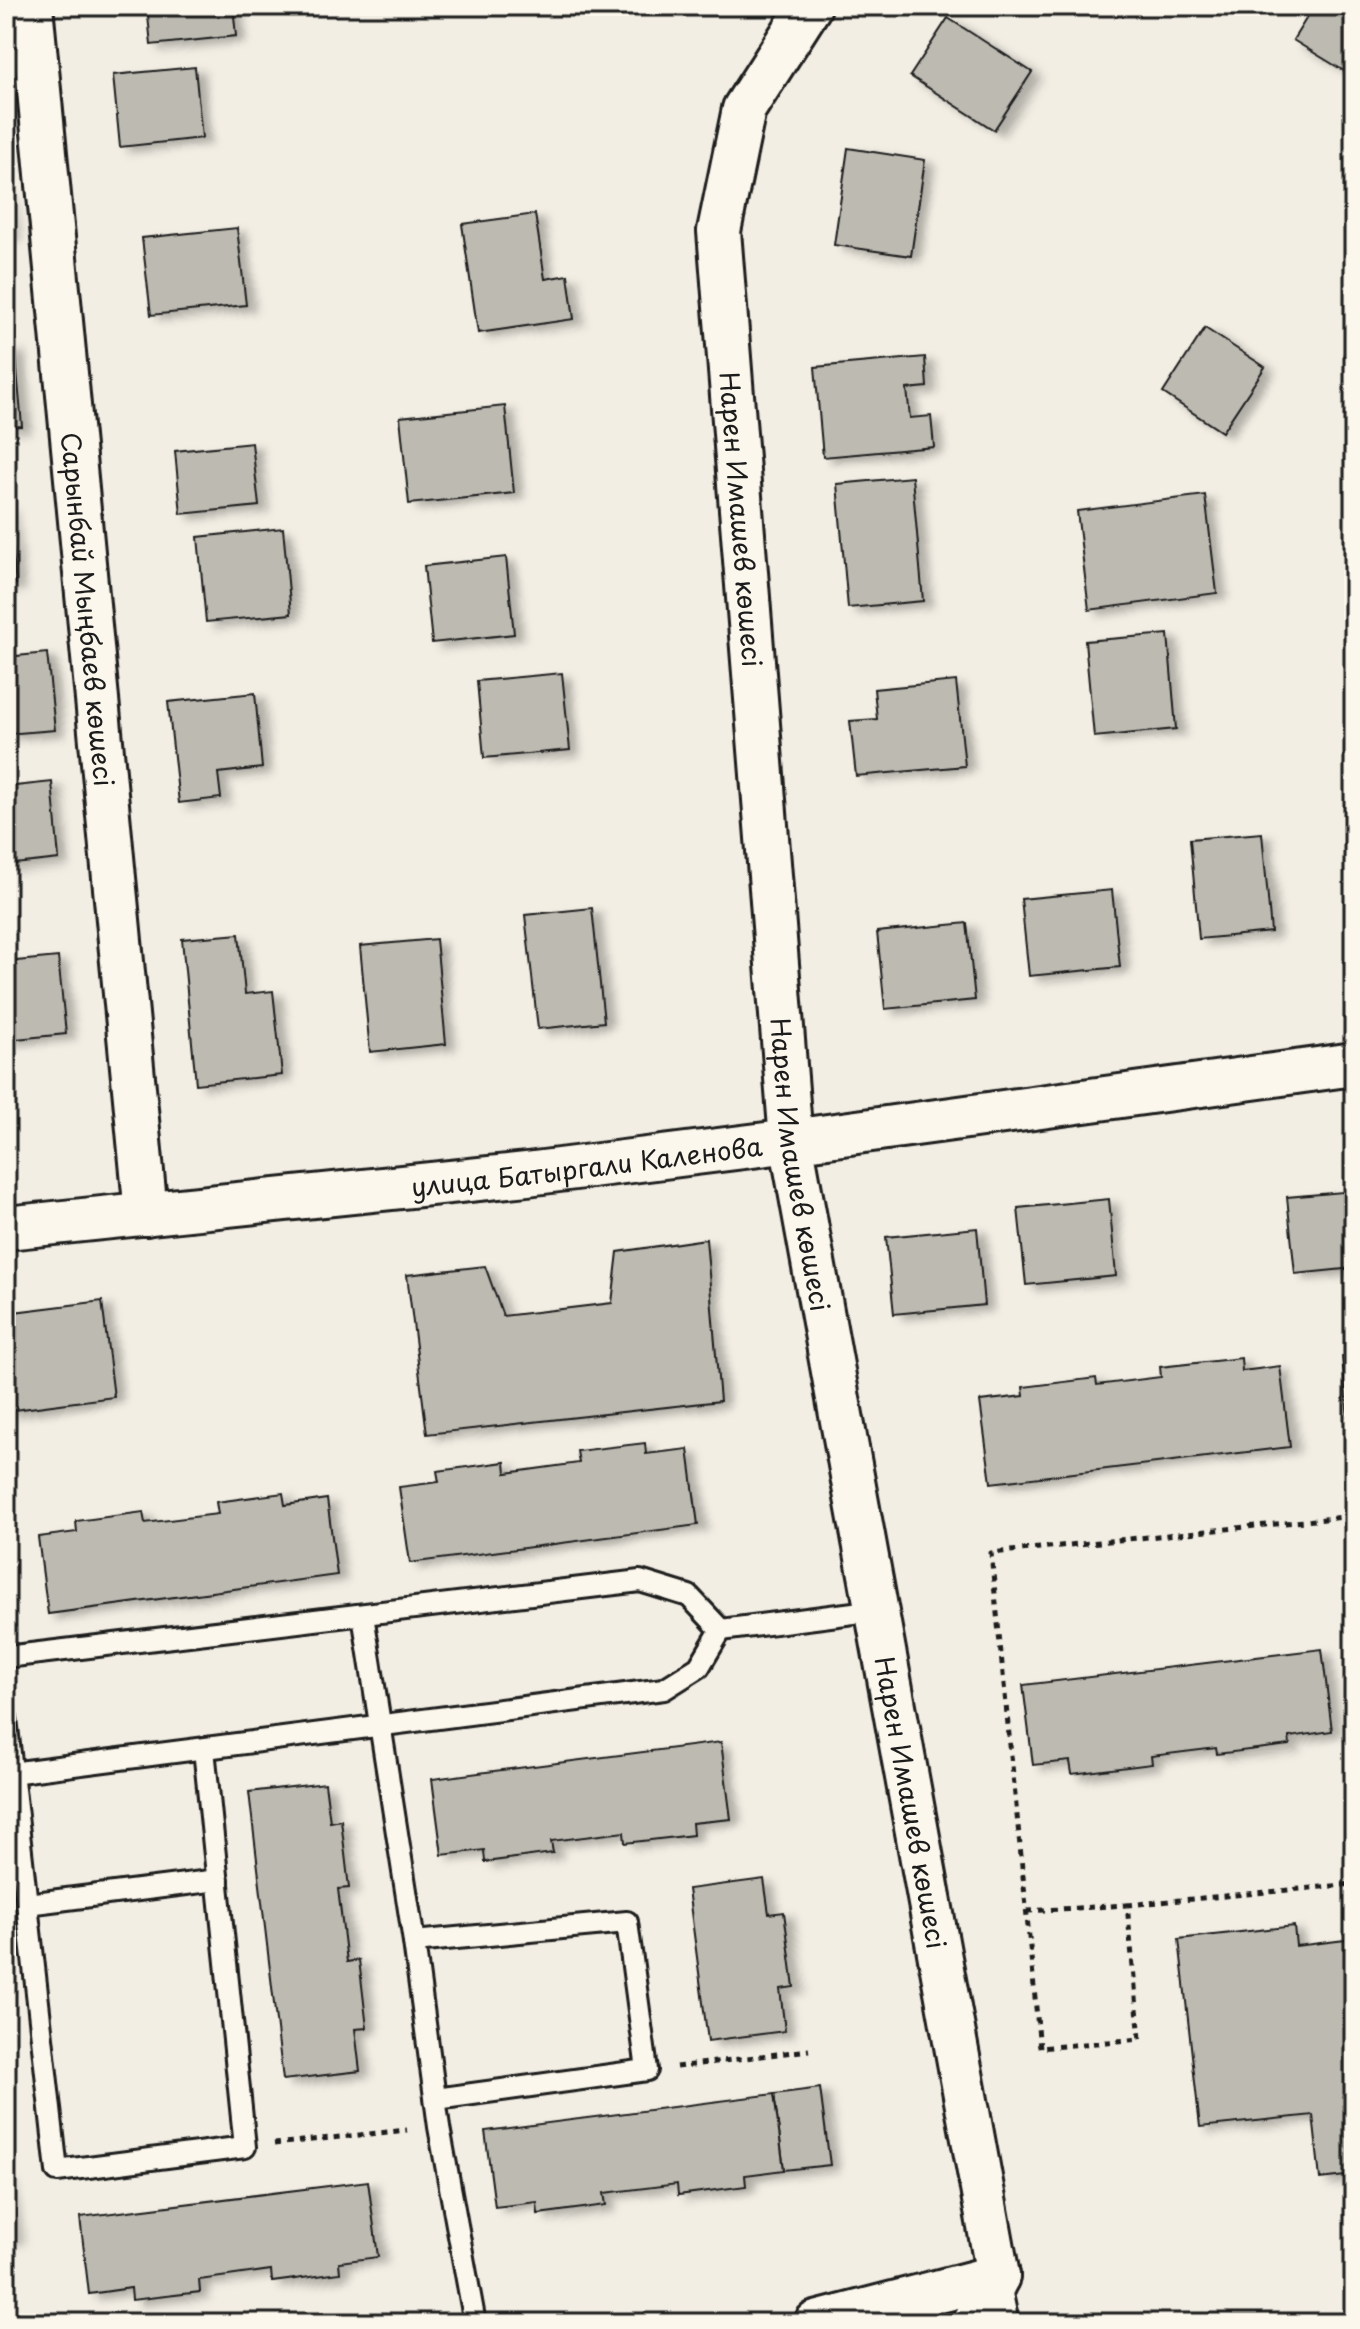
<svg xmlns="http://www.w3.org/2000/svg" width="1360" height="2329" font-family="'Playpen Sans',sans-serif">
	<defs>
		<filter id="shadow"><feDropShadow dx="9" dy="5" stdDeviation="4" flood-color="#0004"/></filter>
	</defs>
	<rect width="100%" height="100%" fill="#f2eee4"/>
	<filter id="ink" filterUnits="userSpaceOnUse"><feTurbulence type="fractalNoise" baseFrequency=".0125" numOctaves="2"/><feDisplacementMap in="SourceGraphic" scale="16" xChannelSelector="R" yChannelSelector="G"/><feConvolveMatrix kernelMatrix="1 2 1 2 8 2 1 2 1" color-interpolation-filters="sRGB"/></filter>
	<g filter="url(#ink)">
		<g fill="#bdbab1" stroke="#1c1c1c" stroke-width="2" filter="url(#shadow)">
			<polygon points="147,6 233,6 236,36 151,45"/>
			<polygon points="1314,6 1354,6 1354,77 1293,40"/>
			<polygon points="948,18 1032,72 994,130 910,76"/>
			<polygon points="195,67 202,138 120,147 113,75"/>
			<polygon points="848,148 925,160 911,256 834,245"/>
			<polygon points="6,189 11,236 6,236"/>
			<polygon points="535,214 545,279 568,275 574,319 478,333 462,224"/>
			<polygon points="237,228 246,305 151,315 142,238"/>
			<polygon points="1205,328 1265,367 1222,432 1163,393"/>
			<polygon points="1354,338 1354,360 1344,354"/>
			<polygon points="15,348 22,426 6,427 6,349"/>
			<polygon points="925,357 927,387 907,389 910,418 931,416 934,447 823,457 815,367"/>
			<polygon points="505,406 514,493 409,504 400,417"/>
			<polygon points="252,443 259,506 181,514 175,451"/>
			<polygon points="912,477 923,601 848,608 837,484"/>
			<polygon points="1205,495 1217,593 1089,610 1077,511"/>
			<polygon points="6,507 8,507 16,584 6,585"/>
			<polygon points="283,528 291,614 206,622 198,537"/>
			<polygon points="506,557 514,634 432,643 424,566"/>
			<polygon points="1168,634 1176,729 1094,737 1085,641"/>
			<polygon points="47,653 55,730 6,734 6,657"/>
			<polygon points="562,673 570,750 484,758 477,681"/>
			<polygon points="956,681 965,766 856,776 850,721 877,719 874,689"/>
			<polygon points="255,693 262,768 218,773 221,798 179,803 168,702"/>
			<polygon points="52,782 59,859 6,865 6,787"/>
			<polygon points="1262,833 1271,932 1199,939 1190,839"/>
			<polygon points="1112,890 1120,967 1029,976 1021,899"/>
			<polygon points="592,908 604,1022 538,1029 525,915"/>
			<polygon points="967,923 975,1000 885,1009 877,932"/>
			<polygon points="239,934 245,994 273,991 282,1075 196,1084 182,939"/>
			<polygon points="436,939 446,1044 370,1052 360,946"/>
			<polygon points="58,957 66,1034 6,1040 6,962"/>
			<polygon points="1354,1191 1354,1268 1295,1274 1287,1197"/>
			<polygon points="1109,1199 1116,1276 1026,1285 1018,1208"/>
			<polygon points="977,1228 984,1305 894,1314 886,1237"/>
			<polygon points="706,1239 720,1401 427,1434 407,1275 485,1266 503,1316 612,1303 618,1252"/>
			<polygon points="102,1301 114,1397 6,1411 6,1313"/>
			<polygon points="1354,1355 1354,1439 1350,1439 1342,1357"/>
			<polygon points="1241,1358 1242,1371 1280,1366 1290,1447 991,1483 980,1401 1024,1396 1023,1387 1096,1378 1097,1385 1161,1377 1160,1367"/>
			<polygon points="645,1443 646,1454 688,1449 698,1525 410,1563 399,1487 439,1482 437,1471 505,1462 506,1473 579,1463 577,1451"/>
			<polygon points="283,1493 285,1505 327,1499 337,1575 48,1614 38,1537 77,1532 76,1521 143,1512 145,1523 218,1514 216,1502"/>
			<polygon points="1322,1649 1332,1731 1289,1737 1290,1745 1217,1754 1216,1748 1151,1756 1152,1764 1072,1774 1070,1761 1033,1765 1023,1685"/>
			<polygon points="721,1742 731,1819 692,1823 693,1835 625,1843 624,1832 551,1841 553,1853 485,1862 484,1850 442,1855 432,1779"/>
			<polygon points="325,1783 330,1822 341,1820 349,1888 338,1889 347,1962 359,1960 367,2028 355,2029 360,2071 283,2080 249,1792"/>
			<polygon points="764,1879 769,1914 784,1912 794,1987 780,1989 785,2031 708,2041 688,1889"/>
			<polygon points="1294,1926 1296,1946 1354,1939 1354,2175 1320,2179 1313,2115 1200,2127 1179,1939"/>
			<polygon points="820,2088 830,2165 784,2170 774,2094"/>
			<polygon points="774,2094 784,2170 745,2175 746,2186 678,2195 677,2184 604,2193 606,2205 538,2214 537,2202 495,2207 485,2131"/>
			<polygon points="6,2174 14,2238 6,2239"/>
			<polygon points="368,2181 378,2257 339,2262 340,2273 272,2282 271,2270 199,2280 200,2292 132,2300 131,2288 89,2294 80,2217"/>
		</g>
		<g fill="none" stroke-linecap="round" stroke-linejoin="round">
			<g stroke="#1c1c1c" stroke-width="26">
				<g id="service">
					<polyline points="363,1615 414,1942 439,2127 475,2323"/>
					<polyline points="6,1657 640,1581 689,1596 721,1630"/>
					<polyline points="6,1718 57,2171 245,2147 204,1749"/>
					<polyline points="11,1773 664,1689 699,1667 721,1630 877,1610"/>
					<polyline points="27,1904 218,1880"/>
					<polyline points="414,1942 627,1922 647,2070 436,2099"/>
					<polyline points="1000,2284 1008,2323"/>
				</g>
			</g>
			<g stroke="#1c1c1c" stroke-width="48">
				<g id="minor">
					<path id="s1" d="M31 6 146 1214"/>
					<path id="s2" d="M810 6 744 109 719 231 791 1141 998 2276 974 2323"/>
					<path id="s3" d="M6 1228 527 1174 791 1141 1354 1064"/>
					<polyline points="816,2323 998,2276"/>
				</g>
			</g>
			<g stroke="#1c1c1c" stroke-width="5" stroke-dasharray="6 6" stroke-linecap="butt">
				<polyline points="1351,1516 1354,1544"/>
				<polyline points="1127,1905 1354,1884"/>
				<polyline points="1027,1911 1127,1905 1140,2039 1040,2048 991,1553 1354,1516"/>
				<polyline points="676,2067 809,2050"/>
				<polyline points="274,2144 407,2130"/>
			</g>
			<use href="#service" stroke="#fbf7ec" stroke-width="20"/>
			<use href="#minor" stroke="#fbf7ec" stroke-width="42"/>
		</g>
	</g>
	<g text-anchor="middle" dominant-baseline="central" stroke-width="8" stroke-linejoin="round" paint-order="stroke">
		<g font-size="26" fill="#1c1c1c" stroke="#fbf7ec">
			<text stroke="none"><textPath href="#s2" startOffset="536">Нарен Имашев көшесi</textPath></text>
			<text stroke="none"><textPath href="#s1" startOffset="606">Сарынбай Мыңбаев көшесі</textPath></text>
			<text stroke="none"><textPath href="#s2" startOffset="1184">Нарен Имашев көшесi</textPath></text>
			<text stroke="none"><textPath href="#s3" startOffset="584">улица Батыргали Каленова</textPath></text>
			<text stroke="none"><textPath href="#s2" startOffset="1832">Нарен Имашев көшесi</textPath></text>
		</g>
	</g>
	<rect width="1360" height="2329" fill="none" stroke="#fbf7ec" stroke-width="32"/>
	<rect x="16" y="16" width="1328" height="2297" fill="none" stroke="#1c1c1c" stroke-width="3" filter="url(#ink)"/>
</svg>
